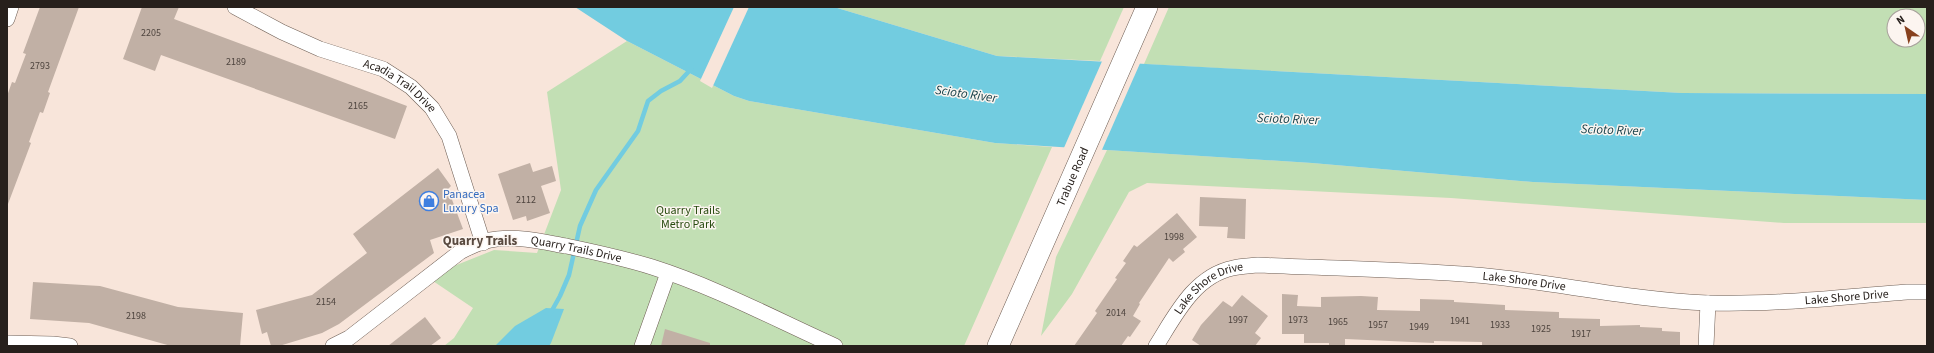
<svg xmlns="http://www.w3.org/2000/svg" width="1934" height="353" font-family="'Source Sans 3',sans-serif">
	<rect width="100%" height="100%" fill="#f8e5da"/>
	<g fill="#c2dfb4" fill-rule="evenodd">
		<polygon points="834,7 1124,7 1100,61 997,56"/>
		<path d="M1169 7H1927V94L1682 93 1144 64ZM1894 16H1918V40H1894Z"/>
		<polygon points="627,41 734,96 749,101 995,143 1052,147 964,346 444,346 454,338 473,308 433,281 454,266 494,250 537,253 561,190 547,92"/>
		<polygon points="1107,150 1312,163 1533,182 1927,200 1927,223 1784,223 1451,198 1147,183 1129,192 1072,294 1041,336 1056,257"/>
	</g>
	<g fill="#72cce0">
		<polygon points="575,7 834,7 997,56 1682,93 1927,94 1927,200 1533,182 1312,163 995,143 749,101 734,96 627,41"/>
		<polygon points="546,308 564,309 551,343 549,346 495,346 515,326"/>
	</g>
	<g fill="#f8e5da">
		<polygon points="734,7 749,7 712,88 700,81"/>
		<polygon points="1103,59 1141,61 1101,152 1063,150"/>
	</g>
	<g fill="none" stroke-linecap="round" stroke-linejoin="round">
		<polyline stroke="#72cce0" stroke-width="4.5" points="550,314 560,296 569,275 580,226 596,190 638,131 648,101 661,91 680,81 691,69"/>
	</g>
	<g fill="#c1b0a5">
		<polygon points="40,7 79,7 48,92 50,93 43,113 40,112 29,142 31,143 8,204 7,96 12,82 15,83 26,54 23,53"/>
		<polygon points="142,7 179,7 174,19 407,106 395,139 161,55 155,71 123,59"/>
		<polygon points="530,163 533,172 552,166 556,181 541,186 550,213 527,221 526,216 513,220 498,174"/>
		<polygon points="438,168 451,186 448,189 463,229 430,240 434,253 339,324 322,333 279,346 271,346 267,332 262,334 256,310 312,295 367,253 353,234"/>
		<polygon points="1200,197 1246,199 1245,239 1227,238 1228,227 1199,226"/>
		<polygon points="1177,213 1197,237 1183,249 1185,252 1173,262 1169,258 1139,303 1140,304 1133,316 1141,321 1130,337 1128,336 1121,346 1074,346 1097,313 1095,311 1117,279 1115,278 1126,263 1123,261 1134,245 1137,247"/>
		<polygon points="33,282 100,286 178,307 243,313 240,346 171,346 89,323 30,319"/>
		<polygon points="1282,294 1298,295 1297,306 1321,307 1321,297 1361,296 1378,297 1377,310 1420,311 1420,299 1454,300 1454,302 1505,305 1505,310 1559,312 1559,318 1600,319 1600,326 1640,325 1640,327 1662,328 1662,331 1680,332 1680,346 1482,346 1482,342 1434,341 1434,343 1345,339 1345,346 1329,346 1329,343 1304,343 1304,334 1282,334"/>
		<polygon points="1242,295 1268,316 1255,333 1261,338 1255,346 1201,346 1192,340 1201,325 1223,301 1232,307"/>
		<polygon points="425,317 441,338 430,346 388,346"/>
		<polygon points="665,329 710,343 710,346 661,346"/>
	</g>
	<g fill="none" stroke-linecap="round" stroke-linejoin="round">
		<g stroke="#6e5e54" stroke-width="16">
			<g id="minor">
				<path id="s1" d="M235 7 282 32 320 49 383 69 411 87 432 108 449 136 483 243"/>
				<polyline points="7,19 11,7"/>
				<polyline points="7,343 53,344 70,346"/>
				<path id="s2" d="M333 346 349 338 460 252C471 246 484 240 497 239 520 236 544 242 566 246 595 252 623 258 652 267 715 287 775 319 835 346"/>
				<polyline points="642,346 668,273"/>
				<path id="s3" d="M1156 346C1175 316 1194 276 1233 268 1241 266 1249 266 1258 265 1337 269 1417 269 1496 277 1567 285 1637 300 1708 303 1774 305 1841 297 1907 292H1927"/>
				<polyline points="1706,346 1708,303"/>
			</g>
		</g>
		<g stroke="#6e5e54" stroke-width="22">
			<g id="secondary">
				<path id="s4" d="M998 346 1147 7"/>
			</g>
		</g>
		<use href="#minor" stroke="#fff" stroke-width="15"/>
		<use href="#secondary" stroke="#fff" stroke-width="21"/>
	</g>
	<defs>
		<g id="shop-ring" transform="scale(1)"><circle r="9.5" fill="#fcf5f0" stroke="#3f7fe0" stroke-width="1.5"/><path d="M-5-2.5h2.3a2.7 3.5 0 0 1 5.4 0H5L5.5 6h-11ZM-1.5-2.5h3a1.5 2.3 0 0 0-3 0Z" fill="#3f7fe0"/></g>
	</defs>
	<g fill-rule="evenodd">
		<use href="#shop-ring" x="429" y="201"/>
	</g>
	<g text-anchor="middle" dominant-baseline="central" stroke-width="3" stroke-linejoin="round" paint-order="stroke">
		<g font-size="10" fill="#4e443e">
			<text x="151" y="33">2205</text>
			<text x="236" y="62">2189</text>
			<text x="40" y="66">2793</text>
			<text x="358" y="106">2165</text>
			<text x="526" y="200">2112</text>
			<text x="1174" y="237">1998</text>
			<text x="326" y="302">2154</text>
			<text x="1116" y="313">2014</text>
			<text x="136" y="316">2198</text>
			<text x="1238" y="320">1997</text>
			<text x="1298" y="320">1973</text>
			<text x="1460" y="321">1941</text>
			<text x="1338" y="322">1965</text>
			<text x="1378" y="325">1957</text>
			<text x="1500" y="325">1933</text>
			<text x="1419" y="327">1949</text>
			<text x="1541" y="329">1925</text>
			<text x="1581" y="334">1917</text>
		</g>
		<g font-size="12" fill="#27201c" stroke="#fcf5f0">
			<text stroke="none"><textPath href="#s1" startOffset="184">Acadia Trail Drive</textPath></text>
			<text stroke="none"><textPath href="#s4" startOffset="185">Trabue Road</textPath></text>
			<text stroke="none"><textPath href="#s2" startOffset="278">Quarry Trails Drive</textPath></text>
			<text stroke="none"><textPath href="#s3" startOffset="405">Lake Shore Drive</textPath></text>
			<text stroke="none"><textPath href="#s3" startOffset="81">Lake Shore Drive</textPath></text>
			<text stroke="none"><textPath href="#s3" startOffset="729">Lake Shore Drive</textPath></text>
		</g>
		<g font-size="12" fill="#366cbe" stroke="#fcf5f0" text-anchor="start">
			<text x="443" y="194">Panacea<tspan x="443" dy="14">Luxury Spa</tspan></text>
		</g>
		<g font-size="12" fill="#284b0f" stroke="#fcf5f0">
			<text x="688" y="210">Quarry Trails<tspan x="688" dy="14">Metro Park</tspan></text>
		</g>
		<g font-size="13" font-style="italic" fill="#174049" stroke="#fcf5f0">
			<text transform="translate(966 94) rotate(8)">Scioto River</text>
			<text transform="translate(1288 119) rotate(2)">Scioto River</text>
			<text transform="translate(1612 130) rotate(2)">Scioto River</text>
		</g>
		<g font-size="13" font-weight="bold" fill="#58493f" stroke="#fcf5f0">
			<text x="480" y="241">Quarry Trails</text>
		</g>
	</g>
	<rect width="1934" height="353" fill="none" stroke="#27201c" stroke-width="16"/>
	<g transform="translate(1906 28) rotate(326)"><circle r="19" fill="#fcf5f0" stroke="#a7a09b"/>
	<path d="M0-3L7 15L0 10L-7 15Z" fill="#88411e"/>
	<text y="-6" font-size="11" font-weight="bold" text-anchor="middle" fill="#27201c">N</text>
	</g>
</svg>
